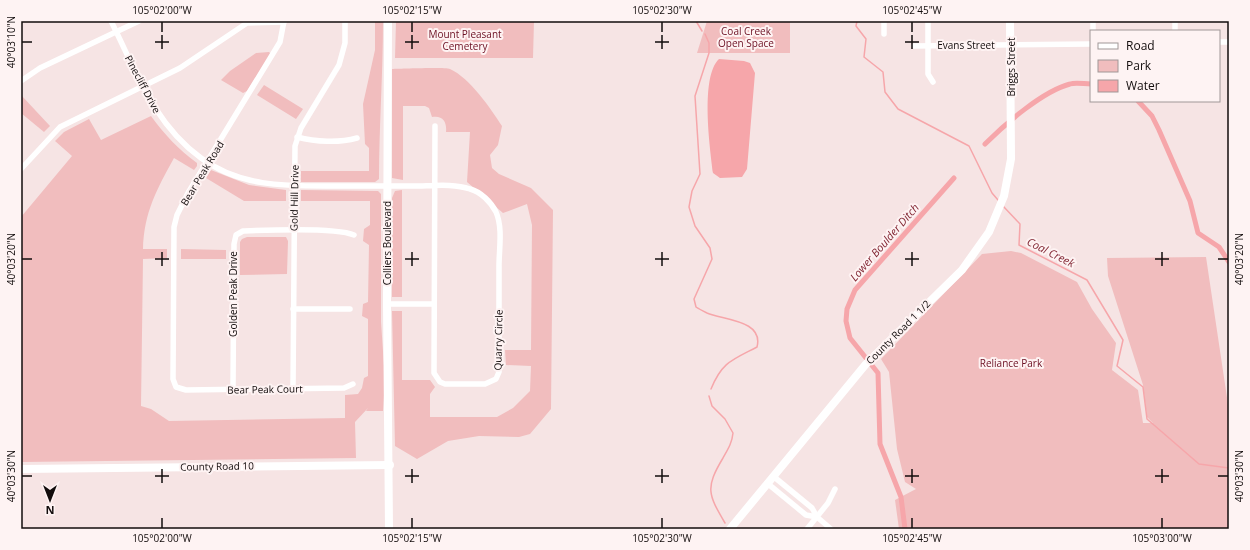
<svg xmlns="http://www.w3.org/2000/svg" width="1250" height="550" font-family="'Open Sans',sans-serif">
	<rect width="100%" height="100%" fill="#f6e4e4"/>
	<g fill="#f1bdbe">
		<path d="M375 21H383C383 74 379 126 379 179L375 182H301V171H369V148L365 144 363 104 375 50Z"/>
		<polygon points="396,21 534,21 533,58 395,58"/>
		<polygon points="707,21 790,21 790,53 697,53"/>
		<polygon points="269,52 271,54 247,91 243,93 221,80 230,71 256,53"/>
		<path d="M392 69C401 69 444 67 450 69 470 78 491 109 502 126L498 145 490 155 492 168 499 174 531 188 553 210 551 409 530 434 519 437 479 436 448 441 417 459 395 446 392 311H402V380H430L435 387 430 394V417H497L513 408 530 391 531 366 506 365 505 350H531L532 225 527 204 503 213 467 182 470 132H446C447 122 443 115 432 117L429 108 425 106H403V180L392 178Z"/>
		<polygon points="264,85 303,109 296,119 257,95"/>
		<polygon points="21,95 50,126 44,132 21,113"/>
		<path d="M151 116C165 135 178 149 197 163V166L194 170 174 158C157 189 144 212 143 249H167V258L143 259 141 406 151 409 169 421 345 418V395L358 394 362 388 364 378 368 376V319L362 316 363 304 368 302 369 245 363 241 364 229 370 225V201H301V190L378 191 381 194V322L385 380 383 411H366L368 408 355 422 356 458 21 462V217L72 156 55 141 64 132 89 119 101 140Z"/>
		<polygon points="211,170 249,185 286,190 286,201 244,201 206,178"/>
		<polygon points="402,190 402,297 392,297 392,198 395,191"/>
		<polygon points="247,237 286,237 288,241 287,274 240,275 240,242 242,239"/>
		<polygon points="181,249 226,250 226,259 181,259"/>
		<polygon points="1011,251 1021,253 1077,282 1092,309 1116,343 1112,370 1138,390 1143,423 1153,423 1147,417 1143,385 1108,276 1107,258 1206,257 1229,411 1229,529 899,529 895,500 916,489 905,482 897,449 889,372 881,359 982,254"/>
	</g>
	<path fill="#f6a6aa" d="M719 59 744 61 750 63 755 73 747 169 742 177 720 178 713 173C710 147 700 77 719 59Z"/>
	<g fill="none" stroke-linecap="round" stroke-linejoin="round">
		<g stroke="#f6a6aa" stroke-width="1.5">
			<polyline points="696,21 702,31"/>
			<polyline points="857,21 856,26 866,39 864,57 883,72 885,92 898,109 969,146 992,193 998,200"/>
			<path d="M705 34 709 43V53L695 96 700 174 692 191 689 207 695 226 710 248 712 259 694 299 696 307C699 309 703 311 707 313 723 320 764 320 757 347 732 360 722 362 711 389"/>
			<polyline points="1003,206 1020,224 1019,245 1087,280 1123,340 1117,366 1143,387 1147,419 1199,464 1229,468"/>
			<path d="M709 396 712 406 725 419 733 433C732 443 728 449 723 458 705 488 708 494 725 523"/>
		</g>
		<g stroke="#f6a6aa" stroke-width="5">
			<polyline points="1138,101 1152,116 1159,130 1190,201 1198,233 1219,247 1229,262"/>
			<path d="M985 144C1005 124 1043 91 1070 84 1076 82 1084 84 1091 84"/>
			<polyline points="905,529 901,497 880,444 878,373 850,338 846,321 847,309 855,290 954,178"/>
		</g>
		<g stroke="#fff" stroke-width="5.5">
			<path d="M111 21C136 71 154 124 201 158 241 188 290 186 336 186 362 186 387 186 413 186 431 186 453 183 470 189 481 192 491 202 496 212 503 228 499 249 499 266 499 301 499 336 499 372L496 379 485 384H445L440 382 434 373 435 126"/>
			<polyline points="284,21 280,42 188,193 177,215 174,227 173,379 176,387 186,390 344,388 353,384"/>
			<polyline points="884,21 884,34"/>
			<polyline points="928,21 928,74 933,82"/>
			<polyline points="1093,21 1093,31"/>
			<polyline points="1175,21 1175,31"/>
			<polyline points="1219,42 1229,42"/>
			<polyline points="914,46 1091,44"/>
			<polyline points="21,81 40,68 139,21"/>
			<path d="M297 137C316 142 339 143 357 138"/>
			<polyline points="21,169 60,127 180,68 247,23 284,22"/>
			<polyline points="387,304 434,304"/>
			<polyline points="293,309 350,309"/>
			<polyline points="293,388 295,146 301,128 339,65 345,43 345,21"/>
			<path d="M233 389 234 244 236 235 243 231C267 230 336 227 354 235"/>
			<polyline points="773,476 812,508 817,517 831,529"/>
			<polyline points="767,483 806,515 817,517"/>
			<polyline points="807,529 828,503 835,489"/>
		</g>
		<g stroke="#fff" stroke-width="8">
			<polyline points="388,21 387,304 389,529"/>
			<polyline points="21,469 390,465"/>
			<polyline points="730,529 866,364 962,270 989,232 1004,196 1011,159 1010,21"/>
		</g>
	</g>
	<path fill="none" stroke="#120c0c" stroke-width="1.5" d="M162 22V32M412 22V32M662 22V32M912 22V32M162 35V49M412 35V49M662 35V49M912 35V49M22 42H32M155 42H169M405 42H419M655 42H669M905 42H919M162 252V266M412 252V266M662 252V266M912 252V266M1162 252V266M22 259H32M155 259H169M405 259H419M655 259H669M905 259H919M1155 259H1169M1218 259H1228M162 469V483M412 469V483M662 469V483M912 469V483M1162 469V483M22 476H32M155 476H169M405 476H419M655 476H669M905 476H919M1155 476H1169M1218 476H1228M162 518V528M412 518V528M662 518V528M912 518V528M1162 518V528"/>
	<g text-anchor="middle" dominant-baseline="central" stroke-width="4" stroke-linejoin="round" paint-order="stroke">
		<g font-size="10" fill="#6c0f22" stroke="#fef3f3">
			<text x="746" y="31">Coal Creek<tspan x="746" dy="12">Open Space</tspan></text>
			<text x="465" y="34">Mount Pleasant<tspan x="465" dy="12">Cemetery</tspan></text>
			<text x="1011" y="363">Reliance Park</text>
		</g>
		<g font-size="10" fill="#120c0c" stroke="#fef3f3">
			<text x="966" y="45">Evans Street</text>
			<text transform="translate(1011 67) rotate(-90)">Briggs Street</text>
			<text transform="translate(143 84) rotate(62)">Pinecliff Drive</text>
			<text transform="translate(202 173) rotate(-59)">Bear Peak Road</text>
			<text transform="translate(294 198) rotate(-89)">Gold Hill Drive</text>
			<text transform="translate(387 243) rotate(-90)">Colliers Boulevard</text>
			<text transform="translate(233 294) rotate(-90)">Golden Peak Drive</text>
			<text transform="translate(898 332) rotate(-45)">County Road 1 1/2</text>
			<text transform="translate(498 340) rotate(-89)">Quarry Circle</text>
			<text transform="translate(265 389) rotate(-1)">Bear Peak Court</text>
			<text transform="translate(217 466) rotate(-1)">County Road 10</text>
		</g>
		<g font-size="11" font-style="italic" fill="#822734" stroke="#fef3f3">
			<text transform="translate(884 242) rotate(-49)">Lower Boulder Ditch</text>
			<text transform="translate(1051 252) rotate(27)">Coal Creek</text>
		</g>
	</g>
	<rect width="1250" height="550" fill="none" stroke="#fef3f3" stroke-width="44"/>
	<rect x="1090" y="30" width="130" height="72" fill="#fef3f3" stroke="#a09797"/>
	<rect x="1098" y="43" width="20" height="6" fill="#ffffff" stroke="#a09797"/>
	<text x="1126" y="50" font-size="12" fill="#120c0c">Road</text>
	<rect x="1098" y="60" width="20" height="12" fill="#f1bdbe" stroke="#a09797"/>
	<text x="1126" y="70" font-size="12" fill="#120c0c">Park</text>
	<rect x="1098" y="80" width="20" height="12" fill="#f6a6aa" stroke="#a09797"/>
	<text x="1126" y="90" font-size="12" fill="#120c0c">Water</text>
	<g transform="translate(50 500) rotate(180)" stroke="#fef3f3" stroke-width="3" paint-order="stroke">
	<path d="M0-3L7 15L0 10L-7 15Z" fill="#120c0c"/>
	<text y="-6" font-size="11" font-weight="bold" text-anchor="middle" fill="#120c0c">N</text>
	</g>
	<rect x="22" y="22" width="1206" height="506" fill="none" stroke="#120c0c" stroke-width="1.5"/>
	<g font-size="10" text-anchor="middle" fill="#120c0c">
		<text x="162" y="14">105°02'00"W</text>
		<text x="412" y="14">105°02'15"W</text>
		<text x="662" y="14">105°02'30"W</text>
		<text x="912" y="14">105°02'45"W</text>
		<text transform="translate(11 42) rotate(-90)" y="4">40°03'10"N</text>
		<text transform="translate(1239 259) rotate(-90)" y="4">40°03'20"N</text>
		<text transform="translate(11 259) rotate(-90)" y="4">40°03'20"N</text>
		<text transform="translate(1239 476) rotate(-90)" y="4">40°03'30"N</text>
		<text transform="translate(11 476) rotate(-90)" y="4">40°03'30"N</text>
		<text x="162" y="542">105°02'00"W</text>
		<text x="412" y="542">105°02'15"W</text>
		<text x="662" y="542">105°02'30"W</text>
		<text x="912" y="542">105°02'45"W</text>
		<text x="1162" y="542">105°03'00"W</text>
	</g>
</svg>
